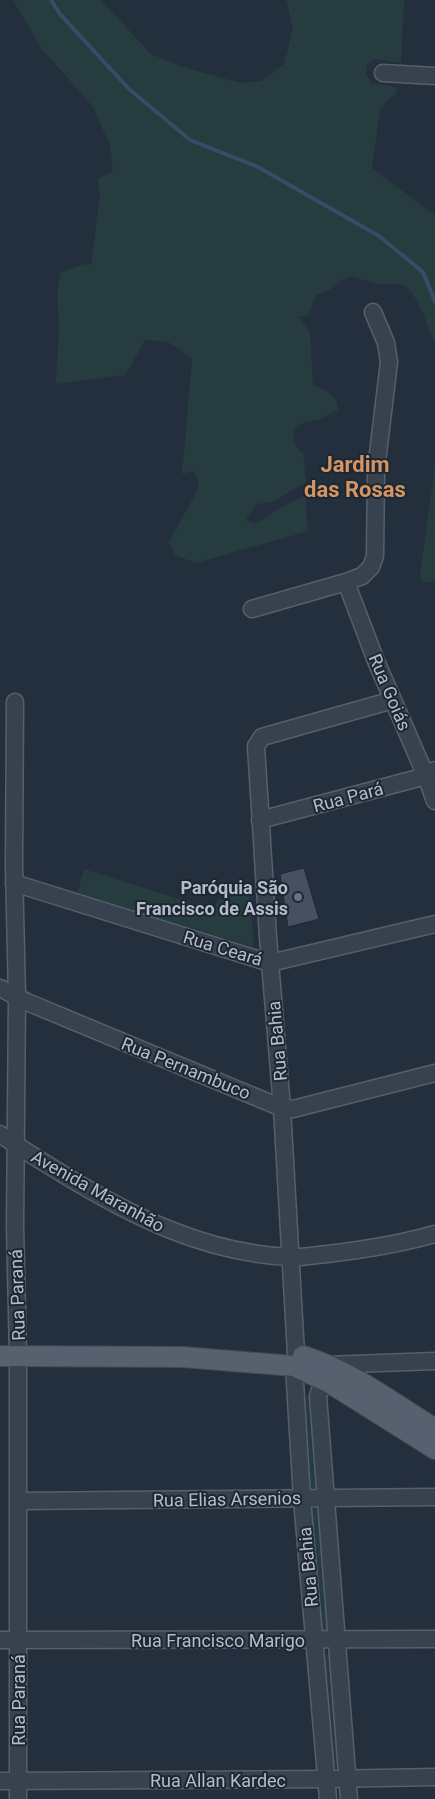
<svg xmlns="http://www.w3.org/2000/svg" width="435" height="1799" font-family="Roboto,sans-serif">
	<rect width="100%" height="100%" fill="#242f3e"/>
	<g fill="#263c3f">
		<path d="M13 0H101L151 54 183 67 241 83 261 81 284 64 293 28 286 0H404L401 63 374 59 367 65 366 74 371 83 396 87V93L389 99 380 109 372 168 435 215V340L433 339 423 313 414 296 408 288 400 284 381 285 351 276 340 281 330 290 315 296 309 315 299 317 310 332 313 385C326 392 338 393 338 410 331 413 323 419 316 420 303 423 292 423 294 440 295 447 298 449 303 452L306 482 273 502 256 504 246 520 255 524 273 512 305 495 308 531 196 563 175 555 169 542 198 489V481L194 471 182 474 192 359 170 343 146 339 125 375 56 384 59 326 57 295 60 273 84 264 91 265 100 194 98 179 113 171 110 146 93 107 41 48Z"/>
		<path d="M435 465V580C430 583 426 584 422 580L420 575Z"/>
		<polygon points="84,869 214,910 218,899 229,901 235,891 249,892 254,947 77,894"/>
		<path d="M304 1396H312L319 1487C313 1489 310 1488 306 1484L301 1398Z"/>
		<polygon points="318,1503 331,1633 318,1633 308,1507"/>
		<polygon points="325,1654 330,1655 333,1659 340,1766 333,1768 322,1655"/>
	</g>
	<g fill="none" stroke-linecap="round" stroke-linejoin="round">
		<polyline stroke="#394c67" stroke-width="4" points="51,0 60,14 128,88 190,140 258,167 379,236 423,272 435,302"/>
	</g>
	<polygon fill="#455162" stroke="#1f2835" points="304,868 319,919 288,927 280,874"/>
	<g fill="none" stroke-linecap="round" stroke-linejoin="round">
		<g stroke="#565f6c" stroke-width="19">
			<g id="minor">
				<polyline points="383,73 435,76"/>
				<polyline points="346,582 376,661 426,776 435,801"/>
				<polyline points="252,609 346,582 362,576 371,567 375,556 376,470 389,362 386,343 373,312"/>
				<polyline points="15,702 14,866 17,998 15,1227 18,1356 18,1799"/>
				<polyline points="260,820 426,776 435,770"/>
				<polyline points="14,883 270,963 435,924"/>
				<polyline points="0,988 27,1002 282,1108 293,1109 435,1073"/>
				<path d="M0 1134C20 1148 40 1160 61 1173 131 1216 205 1253 289 1257 301 1258 315 1255 327 1254 363 1250 400 1244 435 1234"/>
				<polyline points="296,1354 282,1108 268,937 256,746 262,737 393,700"/>
				<polyline points="327,1365 435,1361"/>
				<polyline points="294,1366 302,1499 328,1799"/>
				<polyline points="330,1383 320,1390 318,1396 349,1799"/>
				<polyline points="19,1501 435,1497"/>
				<polyline points="0,1640 435,1639"/>
				<polyline points="0,1781 327,1779 435,1777"/>
			</g>
		</g>
		<g stroke="#414a57" stroke-width="22">
			<g id="major">
				<polyline points="0,1356 183,1357 294,1366 330,1383 435,1449"/>
				<path d="M303 1356C351 1371 393 1403 435 1429"/>
			</g>
		</g>
		<use href="#minor" stroke="#38414e" stroke-width="16"/>
		<use href="#major" stroke="#56606e" stroke-width="20"/>
	</g>
	<circle fill="#6b7280" stroke="#1d2633" stroke-width="2" cx="298" cy="897" r="5"/>
	<g text-anchor="middle" dominant-baseline="central" stroke-width="4" stroke-linejoin="round" paint-order="stroke">
		<g font-size="18" fill="#b4bcc9" stroke="#1d2633">
			<text transform="translate(390 692) rotate(67)">Rua Goiás</text>
			<text transform="translate(348 797) rotate(-15)">Rua Pará</text>
			<text transform="translate(223 948) rotate(17)">Rua Ceará</text>
			<text transform="translate(277 1041) rotate(-95)">Rua Bahia</text>
			<text transform="translate(186 1068) rotate(22)">Rua Pernambuco</text>
			<text transform="translate(98 1191) rotate(29)">Avenida Maranhão</text>
			<text transform="translate(17 1295) rotate(-92)">Rua Paraná</text>
			<text transform="translate(227 1499) rotate(-1)">Rua Elias Arsenios</text>
			<text transform="translate(308 1567) rotate(-95)">Rua Bahia</text>
			<text x="218" y="1640">Rua Francisco Marigo</text>
			<text transform="translate(18 1700) rotate(-90)">Rua Paraná</text>
			<text x="218" y="1780">Rua Allan Kardec</text>
		</g>
		<g font-size="18" font-weight="bold" fill="#b4bcc9" stroke="#1d2633" text-anchor="end">
			<text x="288" y="887">Paróquia São<tspan x="288" dy="21">Francisco de Assis</tspan></text>
		</g>
		<g font-size="22" font-weight="bold" fill="#d59563" stroke="#1d2633">
			<text x="355" y="464">Jardim<tspan x="355" dy="25">das Rosas</tspan></text>
		</g>
	</g>
</svg>
